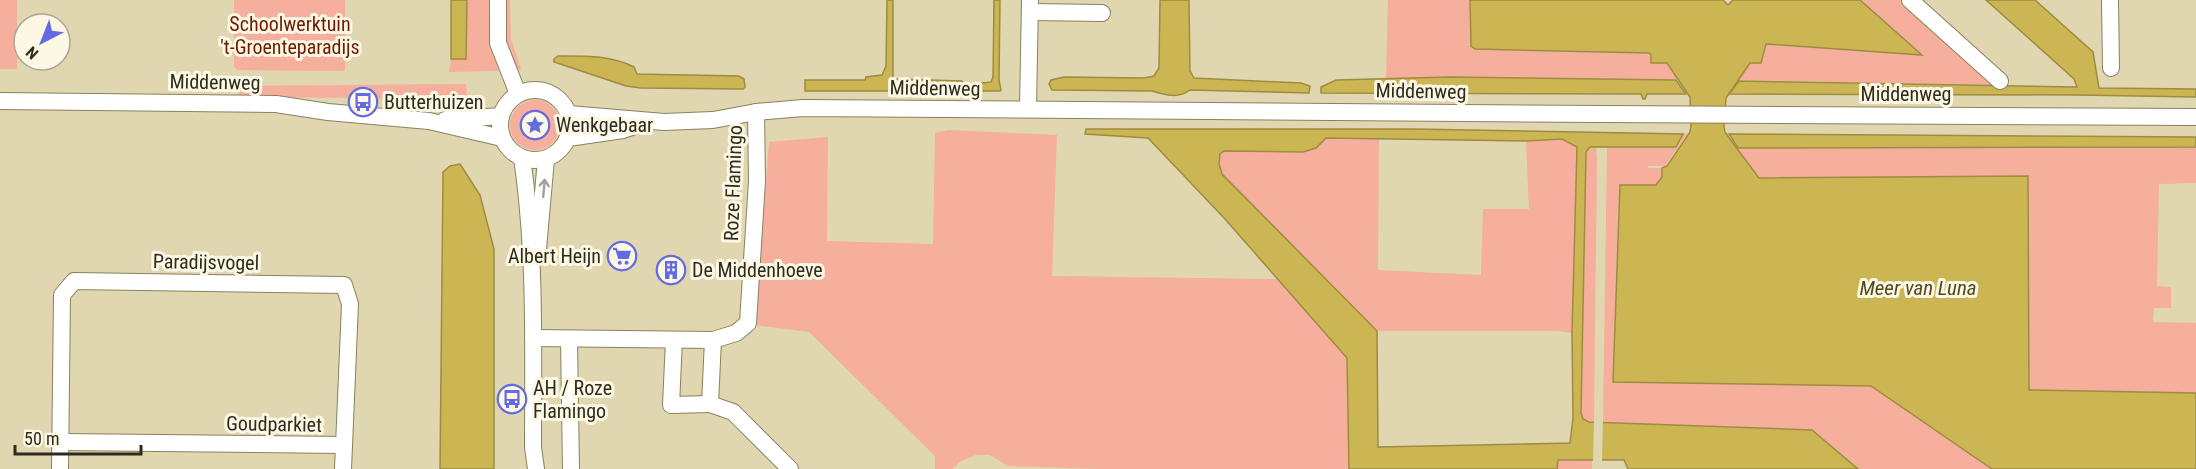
<svg xmlns="http://www.w3.org/2000/svg" width="2196" height="469" font-family="'Roboto Condensed',sans-serif">
	<rect width="100%" height="100%" fill="#e0d7b1"/>
	<g fill="#f5af9c">
		<rect x="0" y="0" width="17" height="69"/>
		<polygon points="234,0 345,0 345,71 237,70 234,67"/>
		<polygon points="467,0 489,0 491,46 499,71 449,72 451,59 466,59"/>
		<polygon points="504,0 510,0 511,39 521,69 516,70 506,43"/>
		<polygon points="1388,0 1470,0 1470,44 1475,49 1649,53 1651,55 1651,62 1666,63 1678,79 1386,79"/>
		<polygon points="1860,0 1901,0 1997,85 1737,80 1766,44 1921,55"/>
		<polygon points="466,84 468,103 356,98 239,97 235,86"/>
		<circle cx="535" cy="125" r="25"/>
		<polygon points="948,130 1057,135 1052,276 1277,279 1347,358 1349,469 1098,469 1008,466 990,455 976,455 961,461 952,469 935,469 935,456 809,332 755,325 769,142 828,137 827,241 933,244 935,133"/>
		<polygon points="1683,134 1687,134 1665,166 1648,166 1648,168 1662,168 1662,177 1656,185 1620,185 1613,382 1871,386 1992,469 1858,469 1812,430 1603,422 1607,147 1675,147"/>
		<polygon points="1325,138 1379,138 1378,270 1481,275 1483,209 1529,209 1526,141 1562,139 1578,147 1572,333 1557,331 1377,331 1222,174 1219,164 1220,154 1224,151 1303,152"/>
		<polygon points="1735,146 2196,147 2196,183 2159,184 2157,286 2171,287 2171,308 2154,308 2153,322 2196,323 2196,393 2029,390 2028,176 1759,178"/>
		<polygon points="1590,147 1596,147 1597,159 1594,422 1583,419 1581,413 1586,152"/>
		<polygon points="1592,460 1592,469 1557,469 1558,461"/>
	</g>
	<g fill="#ccb553" stroke="#9d8c42" stroke-width="1.5" fill-rule="evenodd">
		<polygon points="451,0 467,0 466,59 451,59"/>
		<polygon points="887,0 893,0 893,79 962,81 965,85 965,91 805,91 805,80 865,80 866,77 882,75 886,66"/>
		<polygon points="994,0 1000,0 999,80 1001,90 1000,91 974,91 974,84 991,82 993,77"/>
		<path d="M1160 0H1189L1190 71 1194 78 1301 83 1310 86 1309 93 1190 90C1178 99 1165 95 1152 91L1052 90 1049 84 1051 80 1064 77 1144 78 1154 76 1159 68Z"/>
		<polygon points="1470,0 1723,0 1728,5 1733,0 1860,0 1922,55 1766,44 1761,63 1750,63 1726,98 1724,126 1725,132 1735,146 1759,178 2028,176 2029,390 2196,393 2196,469 1992,469 1871,386 1613,382 1620,185 1656,185 1662,177 1662,168 1667,166 1690,132 1691,125 1690,97 1667,63 1651,63 1651,55 1649,53 1475,49 1471,46"/>
		<polygon points="1986,0 2035,0 2093,52 2099,88 2196,89 2196,97 2076,95 1729,94 1739,81 2077,87 2074,79"/>
		<path d="M558 56C585 56 610 55 634 67L637 74 739 76 744 79 745 87 743 89 641 88 626 86 554 62V59Z"/>
		<polygon points="1450,77 1676,80 1686,94 1647,94 1645,99 1643,99 1641,94 1321,93 1321,87 1336,80"/>
		<path d="M1086 129H1413L1683 134 1676 147H1590L1586 152 1581 413 1583 419 1589 422 1812 430 1858 469H1628L1624 460H1558L1557 469H1349L1347 358 1225 219 1148 138 1085 134ZM1326 138 1526 141 1562 139 1577 147 1572 333 1573 418 1570 443 1378 447 1377 331 1222 174 1219 164 1220 154 1224 151 1303 152 1316 148Z"/>
		<polygon points="1729,134 2196,137 2196,147 1738,148"/>
		<polygon points="460,164 480,195 494,249 494,469 440,469 443,172 450,166"/>
	</g>
	<polygon fill="#e0d7b1" points="1594,419 1603,419 1602,463 1593,463"/>
	<g fill="none" stroke-linecap="round" stroke-linejoin="round">
		<g stroke="#8a815d" stroke-width="18">
			<g id="street">
				<polyline points="498,0 498,43 518,94"/>
				<polyline points="1910,0 2000,81"/>
				<polyline points="2110,0 2111,68"/>
				<polyline points="1030,12 1102,13"/>
				<circle cx="535" cy="125" r="35"/>
				<polyline points="0,101 276,104 328,112 429,121 502,138"/>
				<polyline points="1028,109 1030,0"/>
				<polyline points="569,114 664,122 713,120 756,112 803,108 1602,114 2196,117"/>
				<polyline points="445,120 501,116"/>
				<polyline points="568,138 623,130 644,123"/>
				<path d="M522 158C536 253 533 351 533 447L536 469"/>
				<polyline points="538,249 546,159"/>
				<polyline points="533,338 713,340 736,333 748,323 757,181 756,112"/>
				<polyline points="569,339 571,469"/>
				<polyline points="674,340 671,405 710,404"/>
				<polyline points="713,340 710,404 733,412 790,469"/>
				<polyline points="61,442 344,445"/>
				<polyline points="60,469 62,295 74,281 344,285 350,304 343,469"/>
			</g>
		</g>
		<use href="#street" stroke="#fff" stroke-width="16"/>
	</g>
	<defs><path id="oneway-shaft" d="M-6 0H5M1.5-3L5.5 0L1.5 3" fill="none" stroke-width="1.6" stroke-linecap="round" stroke-linejoin="round" transform="scale(1.5)"/></defs>
	<use stroke="#a1a099" href="#oneway-shaft" transform="translate(544 188) rotate(-85)"/>
	<defs>
		<g id="bus-ring" transform="scale(1.5)"><circle r="9.5" fill="#fdf8e5" stroke="#636be3" stroke-width="1.5"/><path d="M-5-6H5V4H4V6H2V4H-2V6H-4V4H-5ZM-3.5-4V0h7V-4ZM-3.5 1.2v1.5H-2V1.2ZM2 1.2v1.5H3.5V1.2Z" fill="#636be3"/></g>
		<g id="sight-ring" transform="scale(1.5)"><circle r="9.5" fill="#fdf8e5" stroke="#636be3" stroke-width="1.5"/><path d="M0-6L1.8-2.2L6-1.7L2.9 1.2L3.7 5.4L0 3.3L-3.7 5.4L-2.9 1.2L-6-1.7L-1.8-2.2Z" fill="#636be3"/></g>
		<g id="supermarket-ring" transform="scale(1.5)"><circle r="9.5" fill="#fdf8e5" stroke="#636be3" stroke-width="1.5"/><path d="M-6-5.5h2.5l.6 2H6L4.5 2H-2.5L-4.4-4H-6ZM-1.5 3.2a1.3 1.3 0 1 0 .1 0ZM3 3.2a1.3 1.3 0 1 0 .1 0Z" fill="#636be3"/></g>
		<g id="building-ring" transform="scale(1.5)"><circle r="9.5" fill="#fdf8e5" stroke="#636be3" stroke-width="1.5"/><path d="M-4-6H4V6H1V3H-1V6H-4ZM-2.5-4.3h1.7v1.8h-1.7ZM.8-4.3h1.7v1.8H.8ZM-2.5-1h1.7V.8h-1.7ZM.8-1h1.7V.8H.8Z" fill="#636be3"/></g>
	</defs>
	<g fill-rule="evenodd">
		<use href="#bus-ring" x="363" y="102"/>
		<use href="#sight-ring" x="535" y="125"/>
		<use href="#supermarket-ring" x="622" y="256"/>
		<use href="#building-ring" x="671" y="270"/>
		<use href="#bus-ring" x="512" y="399"/>
	</g>
	<g text-anchor="middle" dominant-baseline="central" stroke-width="6" stroke-linejoin="round" paint-order="stroke">
		<g font-size="20" fill="#6d1b01" stroke="#fdf8e5">
			<text x="290" y="24">Schoolwerktuin<tspan x="290" dy="23">'t-Groenteparadijs</tspan></text>
		</g>
		<g font-size="20" fill="#2e2b1c" stroke="#fdf8e5">
			<text transform="translate(215 82) rotate(1)">Middenweg</text>
			<text transform="translate(935 88) rotate(1)">Middenweg</text>
			<text transform="translate(1421 91) rotate(1)">Middenweg</text>
			<text x="1906" y="94">Middenweg</text>
			<text transform="translate(733 183) rotate(-88)">Roze Flamingo</text>
			<text transform="translate(206 262) rotate(1)">Paradijsvogel</text>
			<text transform="translate(274 424) rotate(1)">Goudparkiet</text>
		</g>
		<g font-size="20" fill="#2e2b1c" stroke="#fdf8e5" text-anchor="start">
			<text x="384" y="102">Butterhuizen</text>
			<text x="556" y="125">Wenkgebaar</text>
			<text x="601" y="256" text-anchor="end">Albert Heijn</text>
			<text x="692" y="270">De Middenhoeve</text>
			<text x="533" y="388">AH / Roze<tspan x="533" dy="23">Flamingo</tspan></text>
		</g>
		<g font-size="21" font-style="italic" fill="#524920" stroke="#fdf8e5">
			<text x="1918" y="288">Meer van Luna</text>
		</g>
	</g>
	<g transform="translate(42 42) rotate(222)"><circle r="28" fill="#fdf8e5" stroke="#aaa695" stroke-width="1.5"/>
	<path d="M0-4.5L10 22L0 15L-10 22Z" fill="#636be3"/>
	<text y="-9" font-size="16" font-weight="bold" text-anchor="middle" fill="#2e2b1c">N</text>
	</g>
	<path d="M15 445v9h126v-9" fill="none" stroke="#2e2b1c" stroke-width="3"/>
	<text x="24" y="445" font-size="18" fill="#2e2b1c" stroke="#fdf8e5" stroke-width="4.5" paint-order="stroke">50 m</text>
</svg>
